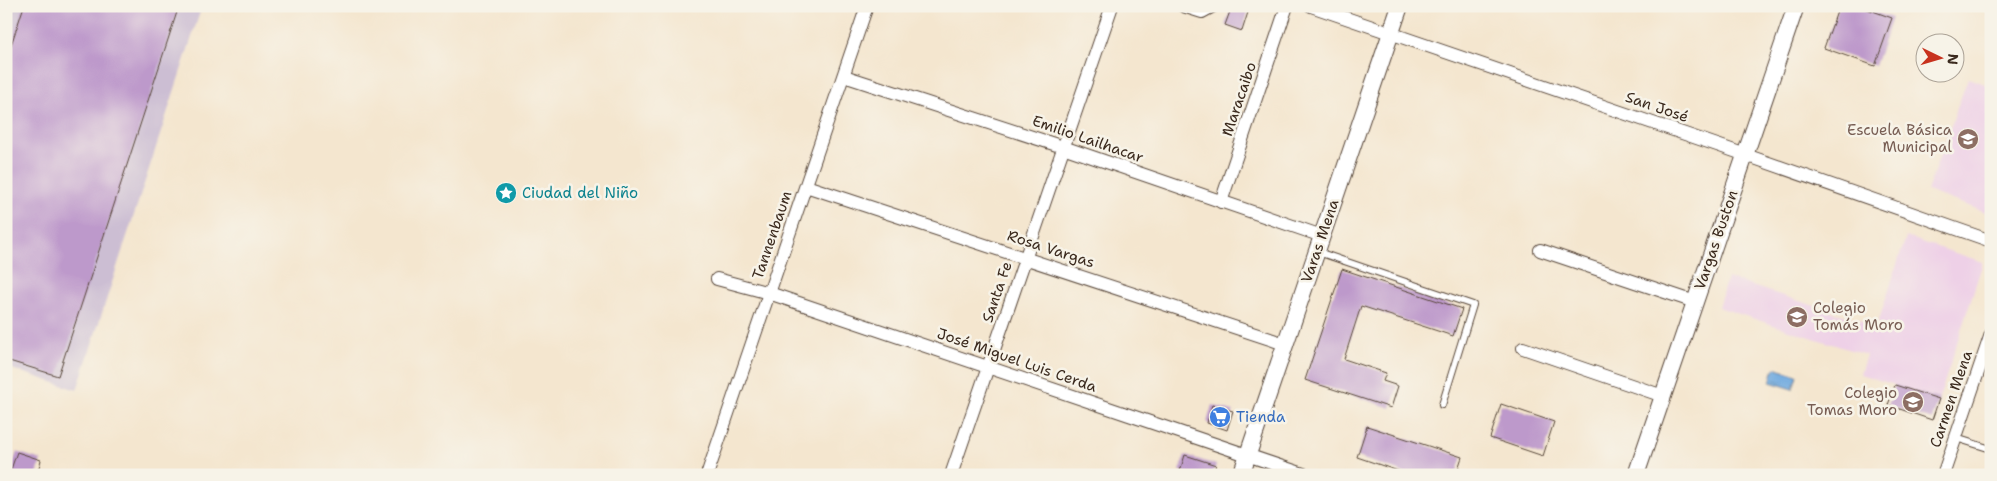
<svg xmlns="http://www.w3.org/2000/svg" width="1997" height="481" font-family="'Shantell Sans',sans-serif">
	<defs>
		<pattern id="water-ripples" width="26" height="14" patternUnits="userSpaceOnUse" patternTransform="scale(1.25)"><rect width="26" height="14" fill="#6ea9df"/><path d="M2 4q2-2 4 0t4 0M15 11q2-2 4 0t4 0" fill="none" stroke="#5c8ab4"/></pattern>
	</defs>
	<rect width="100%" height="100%" fill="#f7f3e8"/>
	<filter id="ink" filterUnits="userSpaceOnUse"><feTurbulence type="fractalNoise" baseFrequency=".02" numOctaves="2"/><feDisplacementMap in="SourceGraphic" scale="10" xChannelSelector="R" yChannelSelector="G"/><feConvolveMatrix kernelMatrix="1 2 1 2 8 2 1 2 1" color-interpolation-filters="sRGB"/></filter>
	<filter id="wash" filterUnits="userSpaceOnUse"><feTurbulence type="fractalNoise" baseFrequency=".0096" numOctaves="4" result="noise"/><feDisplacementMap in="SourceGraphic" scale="20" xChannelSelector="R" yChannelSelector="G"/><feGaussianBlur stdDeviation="1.12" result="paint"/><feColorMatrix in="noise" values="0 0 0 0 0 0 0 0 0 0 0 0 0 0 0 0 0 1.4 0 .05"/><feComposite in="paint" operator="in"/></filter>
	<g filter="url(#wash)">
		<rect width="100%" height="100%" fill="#f4e6cf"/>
		<g fill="#eed0e7">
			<polygon points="1968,78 1991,86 1991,214 1927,191"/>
			<polygon points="1906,237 1983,262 1939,399 1860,374 1866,355 1718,307 1727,278 1877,326"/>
		</g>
		<polygon fill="#ccbed3" points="13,6 202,6 77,390 6,367 6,27"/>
		<polygon fill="url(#water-ripples)" stroke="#546a7e" points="1774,368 1797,375 1793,389 1770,382"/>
		<g id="blocks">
			<g fill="#bd99cb">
				<polygon points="24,6 162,6 177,12 58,376 6,360 6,60"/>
				<polygon points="1232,6 1250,6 1242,31 1225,25"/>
				<polygon points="1839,6 1859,6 1892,18 1875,66 1824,48"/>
				<polygon points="1342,269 1462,309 1453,336 1361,306 1344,359 1386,373 1383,381 1398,386 1391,408 1305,380"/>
				<polygon points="1895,385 1939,399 1932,420 1888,405"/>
				<polygon points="1501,404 1554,422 1543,456 1490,438"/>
				<polygon points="1212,405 1233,411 1227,430 1207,423"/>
				<polygon points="1367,426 1462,457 1456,475 1410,475 1357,457"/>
				<polygon points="17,452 41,460 37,475 9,475"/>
				<polygon points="1185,455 1216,465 1212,475 1192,475 1180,471"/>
			</g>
		</g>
	</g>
	<g filter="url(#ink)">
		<use href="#blocks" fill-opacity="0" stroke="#574639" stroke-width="1"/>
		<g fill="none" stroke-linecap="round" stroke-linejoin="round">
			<g stroke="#574639" stroke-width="8">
				<g id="service">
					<polyline points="1318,252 1473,305 1442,405"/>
					<polyline points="1956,438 1991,449"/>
				</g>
			</g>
			<g stroke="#574639" stroke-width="14">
				<g id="minor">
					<polyline points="1183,6 1202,12 1213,6"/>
					<polyline points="1311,6 1720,146 1991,241"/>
					<polyline points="844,76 1063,147 1322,236"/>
					<polyline points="806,186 1285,344"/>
					<polyline points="1221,202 1287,6"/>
					<polyline points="1540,250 1695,302"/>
					<polyline points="717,279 769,293 1306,475"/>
					<polyline points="1523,348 1663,396"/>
					<polyline points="707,475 867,6"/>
					<polyline points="951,475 1112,6"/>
					<polyline points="1943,475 1991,334"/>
				</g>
			</g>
			<g stroke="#574639" stroke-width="18">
				<g id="tertiary">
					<polyline points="1241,475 1400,6"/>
					<polyline points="1636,475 1796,6"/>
				</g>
			</g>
			<use href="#service" stroke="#fff" stroke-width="6"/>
			<use href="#minor" stroke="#fff" stroke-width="12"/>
			<use href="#tertiary" stroke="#fff" stroke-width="16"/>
		</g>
	</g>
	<defs>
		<g id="school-disc" transform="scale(1.125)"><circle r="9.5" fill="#8d6e63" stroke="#f7f3e8"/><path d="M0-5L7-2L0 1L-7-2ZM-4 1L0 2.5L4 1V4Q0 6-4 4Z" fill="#fff"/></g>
		<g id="sight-disc" transform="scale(1.125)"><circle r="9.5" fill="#0f9aa8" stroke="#f7f3e8"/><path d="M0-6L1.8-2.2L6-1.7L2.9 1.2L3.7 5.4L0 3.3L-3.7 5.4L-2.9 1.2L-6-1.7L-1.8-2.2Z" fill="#fff"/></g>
		<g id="supermarket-disc" transform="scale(1.125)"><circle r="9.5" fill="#3f7fe0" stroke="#f7f3e8"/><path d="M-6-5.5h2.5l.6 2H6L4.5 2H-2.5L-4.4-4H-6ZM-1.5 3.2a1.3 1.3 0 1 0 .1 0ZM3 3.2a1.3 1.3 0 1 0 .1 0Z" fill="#fff"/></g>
	</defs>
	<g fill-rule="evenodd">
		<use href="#school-disc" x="1968" y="139"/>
		<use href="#sight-disc" x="506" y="193"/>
		<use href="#school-disc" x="1797" y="317"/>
		<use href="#school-disc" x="1913" y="402"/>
		<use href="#supermarket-disc" x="1220" y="417"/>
	</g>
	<g text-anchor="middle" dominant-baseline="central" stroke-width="5" stroke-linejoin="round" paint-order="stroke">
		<g font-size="15" fill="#3b2a1e" stroke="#f7f3e8">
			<text transform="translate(1239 99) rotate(-71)">Maracaibo</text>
			<text transform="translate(1657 107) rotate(19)">San José</text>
			<text transform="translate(1088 139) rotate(19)">Emilio Lailhacar</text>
			<text transform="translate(772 235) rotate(-71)">Tannenbaum</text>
			<text transform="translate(1716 240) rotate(-71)">Vargas Buston</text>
			<text transform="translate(1320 241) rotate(-71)">Varas Mena</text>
			<text transform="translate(1051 249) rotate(18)">Rosa Vargas</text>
			<text transform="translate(997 292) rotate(-71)">Santa Fe</text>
			<text transform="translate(1017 360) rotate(19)">José Miguel Luis Cerda</text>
			<text transform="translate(1951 399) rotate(-71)">Carmen Mena</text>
		</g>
		<g font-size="15" fill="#785e54" stroke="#f7f3e8" text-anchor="end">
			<text x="1952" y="130">Escuela Básica<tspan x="1952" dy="17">Municipal</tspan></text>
			<text x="1813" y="308" text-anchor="start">Colegio<tspan x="1813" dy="17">Tomás Moro</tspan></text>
			<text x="1897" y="393">Colegio<tspan x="1897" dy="17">Tomas Moro</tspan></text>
		</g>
		<g font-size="15" fill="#0d838f" stroke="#f7f3e8" text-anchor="start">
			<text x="522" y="193">Ciudad del Niño</text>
		</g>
		<g font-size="15" fill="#366cbe" stroke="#f7f3e8" text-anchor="start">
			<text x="1236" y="417">Tienda</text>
		</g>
	</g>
	<rect width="1997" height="481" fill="none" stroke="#f7f3e8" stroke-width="25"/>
	<g transform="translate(1940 58) rotate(95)"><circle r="24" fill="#f7f3e8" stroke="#aca397"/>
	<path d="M0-4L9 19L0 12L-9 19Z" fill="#c8321e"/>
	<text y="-8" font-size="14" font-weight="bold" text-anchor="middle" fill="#3b2a1e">N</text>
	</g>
</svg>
